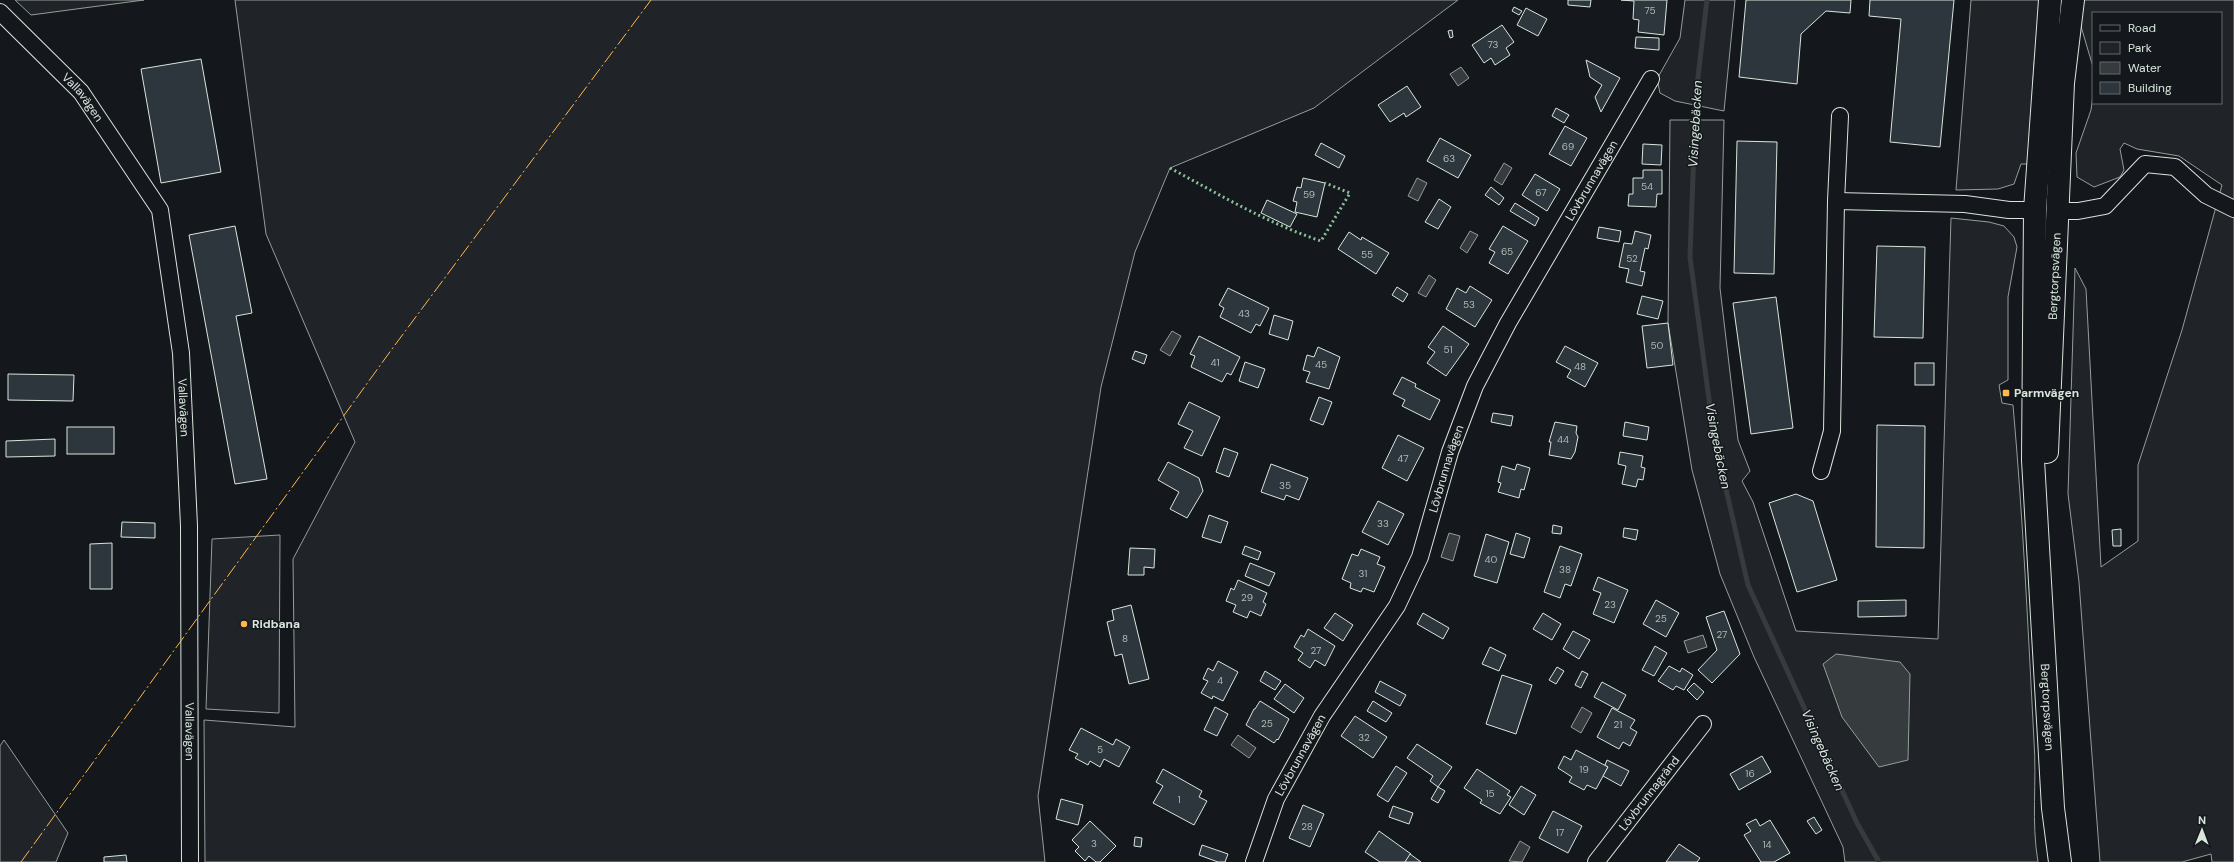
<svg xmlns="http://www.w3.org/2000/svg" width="2234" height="862" font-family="'DM Sans',sans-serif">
	<rect width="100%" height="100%" fill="#14181c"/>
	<g fill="#202428" stroke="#939e99">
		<polygon points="15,0 144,0 31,15"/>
		<polygon points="235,0 1458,0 1314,108 1170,168 1135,252 1101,387 1038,796 1045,862 205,862 204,720 295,727 293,559 355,442 266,234"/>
		<polygon points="1685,0 1735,0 1724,111 1675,101 1660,93 1657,79 1680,38"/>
		<polygon points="1971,0 2042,0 2034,64 2028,164 2021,164 2014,184 1998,189 1956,190"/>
		<polygon points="2083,0 2234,0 2234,862 2212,862 2211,854 2182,862 2100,862 2079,582 2068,494 2075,268 2086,289 2101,567 2138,541 2138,465 2182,330 2222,185 2179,156 2137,149 2124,143 2120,149 2124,170 2120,177 2094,187 2077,177 2076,153 2091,110 2093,95 2093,103 2221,103 2221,13 2093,13 2093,67 2080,23"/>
		<path d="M1670 120H1724L1720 288 1738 440 1750 471 1742 481 1753 502 1796 631 1938 639 1951 218 1989 222 2004 226 2014 237 2017 247 2008 297V380L1999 385 2002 403 2013 405C2023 517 2028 629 2034 741 2037 782 2031 821 2038 862H1845L1843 847 1754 657 1720 574 1692 470 1668 323Z"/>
		<polygon points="280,535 279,713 206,709 212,539"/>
		<polygon points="4,740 68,833 56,862 0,862 0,746"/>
	</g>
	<g fill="#363b3e" stroke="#939e99">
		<polygon points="1461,67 1469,78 1458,86 1450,74"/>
		<polygon points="1504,163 1512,168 1502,185 1494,180"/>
		<polygon points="1417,178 1427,183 1418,201 1408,196"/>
		<polygon points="1470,231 1478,235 1467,253 1460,248"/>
		<polygon points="1429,275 1436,280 1426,297 1418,293"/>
		<polygon points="1172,331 1181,336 1170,356 1160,350"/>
		<polygon points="1449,533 1460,536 1453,561 1441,557"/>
		<polygon points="1703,635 1707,647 1688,653 1684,641"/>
		<polygon points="1836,654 1900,662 1910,674 1908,760 1879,767 1842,717 1823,664"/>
		<polygon points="1582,707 1592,713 1581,733 1571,727"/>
		<polygon points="1238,735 1256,748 1249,758 1231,745"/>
		<polygon points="1520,841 1530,847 1522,862 1509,861"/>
	</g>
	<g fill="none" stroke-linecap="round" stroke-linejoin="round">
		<polyline stroke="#363b3e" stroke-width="5" points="1707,0 1696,94 1690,257 1714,437 1748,585 1857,823 1879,862"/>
	</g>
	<g fill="#2c363c" stroke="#d8e6dc">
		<polygon points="1568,0 1591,0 1590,7 1568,5"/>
		<polygon points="1621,0 1667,0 1664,35 1638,32 1639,20 1633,19 1634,1"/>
		<polygon points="1746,0 1851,0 1850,13 1826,11 1801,34 1797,84 1739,77"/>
		<polygon points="1870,0 1954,0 1940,147 1890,142 1901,19 1869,16"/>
		<polygon points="1514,7 1522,11 1519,15 1512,11"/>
		<polygon points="1526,8 1547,19 1538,36 1517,25"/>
		<polygon points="1502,25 1514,42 1506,48 1510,55 1495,65 1491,58 1484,63 1472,45"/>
		<polygon points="1452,30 1453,37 1450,38 1448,31"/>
		<polygon points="1636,37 1659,38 1659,50 1635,48"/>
		<polygon points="201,59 221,172 161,183 141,69"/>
		<polygon points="1586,60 1620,78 1601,112 1595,97 1602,85 1590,77"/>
		<polygon points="1407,86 1421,107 1406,117 1404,113 1390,122 1378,105"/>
		<polygon points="1556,108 1569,115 1564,123 1552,116"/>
		<polygon points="1565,126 1587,138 1571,166 1549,154"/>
		<polygon points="1440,138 1471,155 1458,178 1427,161"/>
		<polygon points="1737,141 1777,142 1774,274 1734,273"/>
		<polygon points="1321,143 1345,156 1339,168 1315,155"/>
		<polygon points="1643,144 1662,145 1661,165 1642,164"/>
		<polygon points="1643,170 1662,170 1662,194 1657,194 1656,207 1628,206 1629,194 1633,194 1633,178 1643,178"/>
		<polygon points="1535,174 1560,189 1547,211 1522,195"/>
		<polygon points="1303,178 1325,183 1317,217 1295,212 1297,202 1293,201 1297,187 1301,188"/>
		<polygon points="1491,187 1504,198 1499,205 1485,195"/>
		<polygon points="1439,199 1451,207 1438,229 1425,222"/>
		<polygon points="1267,200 1297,214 1290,227 1261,213"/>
		<polygon points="1515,203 1539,218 1535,226 1510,211"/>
		<polygon points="235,226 252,313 236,316 267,479 235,484 189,235"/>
		<polygon points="1503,226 1528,241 1508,274 1489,263 1495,252 1489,249"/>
		<polygon points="1599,227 1621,231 1619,242 1597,238"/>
		<polygon points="1635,231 1651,235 1648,249 1645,248 1640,271 1645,272 1642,286 1626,282 1629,269 1619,267 1624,243 1632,244"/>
		<polygon points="1349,232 1361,240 1362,237 1389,253 1376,274 1338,249"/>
		<polygon points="1877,246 1925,247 1923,338 1874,337"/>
		<polygon points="1470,286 1492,300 1475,327 1446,309 1457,288 1466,293"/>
		<polygon points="1397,287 1408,294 1403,302 1392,295"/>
		<polygon points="1228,288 1269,308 1260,326 1256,324 1251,333 1220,317 1224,308 1219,305"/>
		<polygon points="1642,296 1663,301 1658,319 1637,314"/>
		<polygon points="1776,297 1793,428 1751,434 1733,303"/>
		<polygon points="1274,315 1293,321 1288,340 1269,334"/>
		<polygon points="1668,323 1673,365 1647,368 1642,326"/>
		<polygon points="1443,326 1469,344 1446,376 1427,363 1435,352 1428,347"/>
		<polygon points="1199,336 1240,357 1231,375 1227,373 1222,382 1191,367 1195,356 1190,354"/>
		<polygon points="1565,346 1598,363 1585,387 1567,377 1571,370 1556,362"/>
		<polygon points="1318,347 1340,357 1329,389 1306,382 1310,372 1303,370 1307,355 1314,357"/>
		<polygon points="1135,351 1147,355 1144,364 1132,359"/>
		<polygon points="1245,362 1265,369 1258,388 1239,381"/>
		<rect x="1915" y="363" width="19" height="22"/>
		<polygon points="8,374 74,375 73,401 8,400"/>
		<polygon points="1402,377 1416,384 1415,387 1440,400 1430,420 1402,406 1405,400 1393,394"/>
		<polygon points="1319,397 1332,402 1323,425 1310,420"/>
		<polygon points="1189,402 1220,417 1202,456 1184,448 1193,431 1178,424"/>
		<polygon points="1493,413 1513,416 1511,426 1491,422"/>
		<polygon points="1555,422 1577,426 1576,433 1578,437 1575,452 1571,459 1549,455 1551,442 1549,442"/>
		<polygon points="1625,422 1649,427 1647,440 1623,436"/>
		<polygon points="1877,425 1925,426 1924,548 1876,547"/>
		<rect x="67" y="427" width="47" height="27"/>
		<polygon points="1398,435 1424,448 1407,481 1382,468"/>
		<polygon points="55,439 55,456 6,457 6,441"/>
		<polygon points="1224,448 1238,453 1229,477 1216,472"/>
		<polygon points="1620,452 1643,456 1641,467 1645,468 1643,480 1638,479 1636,487 1622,484 1626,466 1618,464"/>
		<polygon points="1168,462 1199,478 1203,491 1187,518 1170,509 1179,492 1158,480"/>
		<polygon points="1271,464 1308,478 1299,500 1286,495 1284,500 1261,492"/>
		<polygon points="1517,464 1530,468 1524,490 1521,489 1519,498 1498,492 1501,483 1498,482 1502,466 1515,470"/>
		<polygon points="1796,494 1813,501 1837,580 1797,592 1769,503"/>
		<polygon points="1378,501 1404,514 1388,545 1362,532"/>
		<polygon points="1209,515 1228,522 1221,543 1202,537"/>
		<polygon points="122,522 155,523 155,538 121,537"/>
		<polygon points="1553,525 1562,527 1561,534 1552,533"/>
		<polygon points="1624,528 1638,530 1636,540 1623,537"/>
		<polygon points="2121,529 2121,546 2113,546 2112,530"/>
		<polygon points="1516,533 1530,538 1524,558 1510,554"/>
		<polygon points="1486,534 1509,542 1497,583 1474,576"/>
		<polygon points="112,543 112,589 90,589 90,544"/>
		<polygon points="1245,546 1261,552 1258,560 1242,554"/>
		<polygon points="1560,546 1582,554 1571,586 1565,584 1560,598 1544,592"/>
		<polygon points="1130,548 1155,549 1154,568 1144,567 1144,575 1128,575"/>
		<polygon points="1361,549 1380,557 1377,564 1385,567 1374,592 1363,588 1361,592 1350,588 1351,583 1342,579 1352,554 1358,556"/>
		<polygon points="1250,563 1275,573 1269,586 1245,576"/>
		<polygon points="1598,577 1628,590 1614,623 1593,614 1601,593 1593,590"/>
		<polygon points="1238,580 1267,593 1263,602 1266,604 1261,616 1250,611 1247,618 1233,612 1236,605 1226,601 1231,588 1234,590"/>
		<polygon points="1656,600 1679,613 1666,637 1643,624"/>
		<polygon points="1906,600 1906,616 1858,617 1858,601"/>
		<polygon points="1131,605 1149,679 1129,684 1122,654 1115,656 1107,622 1114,620 1112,610"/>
		<polygon points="1724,611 1740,654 1712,683 1698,670 1717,650 1706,617"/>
		<polygon points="1335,613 1353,625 1343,641 1324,628"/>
		<polygon points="1423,613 1449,628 1443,639 1417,624"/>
		<polygon points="1543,613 1561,624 1552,640 1533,629"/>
		<polygon points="1308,629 1335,646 1325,666 1315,660 1310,668 1298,660 1303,653 1294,647 1301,635 1304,637"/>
		<polygon points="1573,631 1590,640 1579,659 1563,649"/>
		<polygon points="1655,646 1667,653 1654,676 1642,670"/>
		<polygon points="1490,647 1506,655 1499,671 1482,664"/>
		<polygon points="1218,661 1238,672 1223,701 1213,696 1212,699 1201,693 1208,681 1203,679 1208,668 1213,671"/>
		<polygon points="1669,666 1680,672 1682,668 1693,675 1684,690 1676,686 1673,690 1658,681"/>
		<polygon points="1557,667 1564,671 1556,684 1549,680"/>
		<polygon points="1265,671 1281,681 1275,690 1260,681"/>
		<polygon points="1582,671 1588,674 1581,688 1575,685"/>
		<polygon points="1502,675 1532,685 1516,734 1486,724"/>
		<polygon points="1380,681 1406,695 1400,706 1375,692"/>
		<polygon points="1602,682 1626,695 1618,710 1594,697"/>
		<polygon points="1694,683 1704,692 1697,700 1687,690"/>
		<polygon points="1285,684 1304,698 1294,713 1274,699"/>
		<polygon points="1260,701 1289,719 1278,740 1277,739 1274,743 1246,725 1254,709 1255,709"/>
		<polygon points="1373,701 1392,713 1386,722 1367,711"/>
		<polygon points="1215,707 1228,714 1217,736 1204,730"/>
		<polygon points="1612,708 1635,720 1630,728 1637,732 1630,746 1623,742 1619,749 1597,737"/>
		<polygon points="1355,716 1387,737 1373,758 1341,736"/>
		<polygon points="1081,728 1113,745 1116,739 1130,747 1119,767 1104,759 1100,767 1090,761 1088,765 1075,758 1078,754 1069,750"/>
		<polygon points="1417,744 1452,767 1438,787 1430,781 1433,776 1407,758"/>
		<polygon points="1576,750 1608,767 1596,789 1587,785 1584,790 1569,782 1572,777 1558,768 1564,756 1571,760"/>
		<polygon points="1762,756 1771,772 1739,790 1730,774"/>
		<polygon points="1607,760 1629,771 1621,786 1603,776 1608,767 1605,765"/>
		<polygon points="1396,766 1407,773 1388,802 1377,795"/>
		<polygon points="1163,769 1202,791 1199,797 1207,801 1194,825 1153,803 1163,786 1156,782"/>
		<polygon points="1477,769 1510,791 1507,795 1511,797 1500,814 1480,803 1482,800 1464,788"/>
		<polygon points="1521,786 1536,795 1524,815 1509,805"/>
		<polygon points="1438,787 1445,791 1438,803 1431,799"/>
		<polygon points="1061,799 1083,805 1078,825 1056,819"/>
		<polygon points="1303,805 1324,814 1310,847 1289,838"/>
		<polygon points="1393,806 1413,813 1409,824 1389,817"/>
		<polygon points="1553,811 1582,826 1568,853 1539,838"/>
		<polygon points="1814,817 1822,830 1816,834 1807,821"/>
		<polygon points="1756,819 1760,826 1770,820 1790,853 1774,862 1761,862 1744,835 1751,831 1746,824"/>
		<polygon points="1090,821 1116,846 1100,862 1096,862 1089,856 1085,861 1075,851 1079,847 1072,840"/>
		<polygon points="1379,831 1411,854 1405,862 1380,862 1365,852"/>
		<polygon points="1135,837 1142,838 1141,847 1134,846"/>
		<polygon points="1679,844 1700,858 1697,862 1666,862"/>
		<polygon points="1202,845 1228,854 1225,862 1218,862 1199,855"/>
		<polygon points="1410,854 1421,862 1405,862"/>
		<polygon points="126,855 127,862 104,862 104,857"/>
	</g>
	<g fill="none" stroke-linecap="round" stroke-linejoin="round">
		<g stroke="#d8e6dc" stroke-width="18">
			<g id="minor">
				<path id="s1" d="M0 12 81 92 160 210 181 353 189 526 190 862"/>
				<polyline points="1836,201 1965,204 2009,210 2035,210"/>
				<polyline points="2057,211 2078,211 2105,206 2145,164 2175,167 2206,195 2234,209"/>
				<polyline points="1821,471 1832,431 1836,201 1840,116"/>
				<path id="s2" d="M1254 862 1276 799 1322 716 1397 606 1420 557 1450 452 1475 386 1508 323 1651 79"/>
				<path id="s3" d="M1596 862 1703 724"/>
			</g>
		</g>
		<g stroke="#d8e6dc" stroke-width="24">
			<g id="secondary">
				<path id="s4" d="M2050 0 2035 210 2033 460 2053 808 2060 862"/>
				<path id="s5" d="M2047 452 2063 83 2073 0"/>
			</g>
		</g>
		<use href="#minor" stroke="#14181c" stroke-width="16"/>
		<use href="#secondary" stroke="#14181c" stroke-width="22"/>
		<path stroke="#8ac095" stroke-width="3" stroke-dasharray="2 3" stroke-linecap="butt" d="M1170 168C1220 195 1267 223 1321 241L1350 193 1325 183"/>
		<polyline stroke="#ffb74d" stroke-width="1" stroke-dasharray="14 3 2 3" stroke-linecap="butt" points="21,862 392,349 651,0"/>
	</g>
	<g fill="#ffb74d" stroke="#14181c" stroke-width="1.5">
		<rect x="2002" y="389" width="8" height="8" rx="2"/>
		<circle cx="244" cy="624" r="4"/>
	</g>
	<g text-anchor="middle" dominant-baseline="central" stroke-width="3" stroke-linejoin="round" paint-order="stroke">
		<g font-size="10" fill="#adbab4">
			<text x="1650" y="10">75</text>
			<text x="1493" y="44">73</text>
			<text x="1568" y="146">69</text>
			<text x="1449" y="158">63</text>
			<text x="1647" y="186">54</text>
			<text x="1541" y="192">67</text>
			<text x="1309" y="194">59</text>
			<text x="1507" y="251">65</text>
			<text x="1367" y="254">55</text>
			<text x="1632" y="258">52</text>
			<text x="1469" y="304">53</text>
			<text x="1244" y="313">43</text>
			<text x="1657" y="345">50</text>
			<text x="1448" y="349">51</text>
			<text x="1215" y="362">41</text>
			<text x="1321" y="364">45</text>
			<text x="1580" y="366">48</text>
			<text x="1563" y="439">44</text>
			<text x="1403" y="458">47</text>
			<text x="1285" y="485">35</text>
			<text x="1383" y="523">33</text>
			<text x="1491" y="559">40</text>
			<text x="1565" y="569">38</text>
			<text x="1363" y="573">31</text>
			<text x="1247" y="597">29</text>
			<text x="1610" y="604">23</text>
			<text x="1661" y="618">25</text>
			<text x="1722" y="634">27</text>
			<text x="1125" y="638">8</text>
			<text x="1316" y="650">27</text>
			<text x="1220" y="680">4</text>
			<text x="1267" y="723">25</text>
			<text x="1618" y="724">21</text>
			<text x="1364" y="737">32</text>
			<text x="1100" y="749">5</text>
			<text x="1584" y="769">19</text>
			<text x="1750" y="773">16</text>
			<text x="1490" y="793">15</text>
			<text x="1179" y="799">1</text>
			<text x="1307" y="826">28</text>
			<text x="1560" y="832">17</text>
			<text x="1094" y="843">3</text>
			<text x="1767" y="844">14</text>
		</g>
		<g font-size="12" fill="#d8e6dc" stroke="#14181c">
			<text stroke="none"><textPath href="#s1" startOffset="119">Vallavägen</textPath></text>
			<text stroke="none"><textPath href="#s2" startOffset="765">Lövbrunnavägen</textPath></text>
			<text stroke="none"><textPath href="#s5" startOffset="176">Bergtorpsvägen</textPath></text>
			<text stroke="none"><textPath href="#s1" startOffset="455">Vallavägen</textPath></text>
			<text stroke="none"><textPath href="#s2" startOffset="441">Lövbrunnavägen</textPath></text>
			<text stroke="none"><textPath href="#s4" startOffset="708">Bergtorpsvägen</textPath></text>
			<text stroke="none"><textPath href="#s1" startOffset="779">Vallavägen</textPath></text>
			<text stroke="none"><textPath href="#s2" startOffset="117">Lövbrunnavägen</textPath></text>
			<text stroke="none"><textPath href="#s3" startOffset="87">Lövbrunnagränd</textPath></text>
		</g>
		<g font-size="12" font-weight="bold" fill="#d8e6dc" stroke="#14181c" text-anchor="start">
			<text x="2014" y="393">Parmvägen</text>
			<text x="252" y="624">Ridbana</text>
		</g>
		<g font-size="13" font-style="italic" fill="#d8e6dc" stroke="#14181c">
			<text transform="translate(1695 124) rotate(-87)">Visingebäcken</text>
			<text transform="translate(1718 446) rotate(79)">Visingebäcken</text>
			<text transform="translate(1823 750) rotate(66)">Visingebäcken</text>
		</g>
	</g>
	<rect x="2092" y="12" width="130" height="92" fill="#14181c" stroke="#626a69"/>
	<rect x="2100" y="25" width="20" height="6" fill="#14181c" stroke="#626a69"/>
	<text x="2128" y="32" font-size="12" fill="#d8e6dc">Road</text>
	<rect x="2100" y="42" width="20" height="12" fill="#202428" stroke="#626a69"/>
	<text x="2128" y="52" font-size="12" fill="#d8e6dc">Park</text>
	<rect x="2100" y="62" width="20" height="12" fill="#363b3e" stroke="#626a69"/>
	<text x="2128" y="72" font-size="12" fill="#d8e6dc">Water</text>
	<rect x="2100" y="82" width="20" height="12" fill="#2c363c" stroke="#626a69"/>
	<text x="2128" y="92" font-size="12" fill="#d8e6dc">Building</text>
	<g transform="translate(2202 830) rotate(1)" stroke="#14181c" stroke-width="3" paint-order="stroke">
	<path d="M0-3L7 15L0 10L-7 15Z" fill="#d8e6dc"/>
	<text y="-6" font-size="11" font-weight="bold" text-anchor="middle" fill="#d8e6dc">N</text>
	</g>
</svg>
